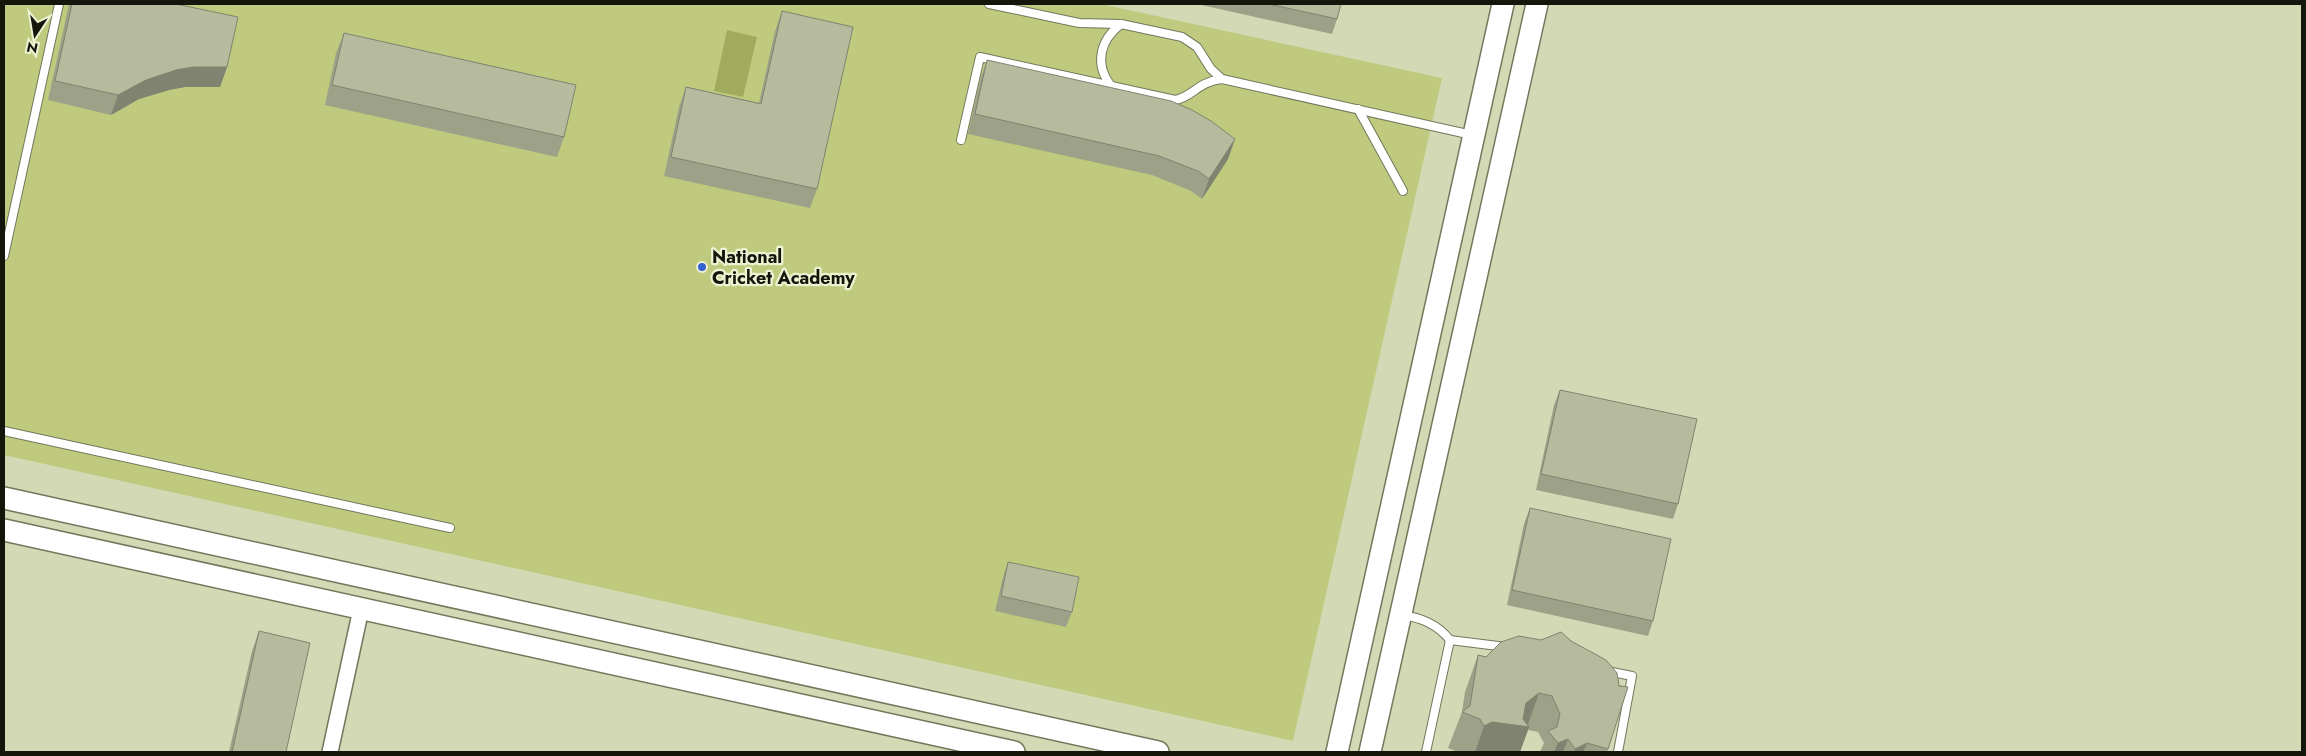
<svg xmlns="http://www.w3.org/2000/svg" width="2306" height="756" font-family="Jost,sans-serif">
	<rect width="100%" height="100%" fill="#dfe4c6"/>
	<rect fill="#d3d9b5" x="4" y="4" width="2298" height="748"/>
	<polygon fill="#c0ca7f" points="4,4 1101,4 1442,78 1293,741 4,455"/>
	<polygon fill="#a1ab5d" points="727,30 757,37 743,97 714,91"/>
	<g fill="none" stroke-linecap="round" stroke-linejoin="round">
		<g stroke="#73775c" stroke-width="10">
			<g id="service">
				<polyline points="989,4 1079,23 1121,24 1182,37 1197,47 1211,69 1222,79"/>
				<path d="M1111 86C1094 64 1100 40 1121 24"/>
				<polyline points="1358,109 1403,191"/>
				<path d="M961 140 980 57 1175 100C1193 97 1197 82 1222 79L1472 135"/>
				<polyline points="4,256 59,4"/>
				<polyline points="4,431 450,528"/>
				<path d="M1401 615C1420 617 1438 625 1450 640L1506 647"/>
				<polyline points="1607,671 1632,676 1618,752"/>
				<polyline points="1426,752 1450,640"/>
			</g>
		</g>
		<g stroke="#73775c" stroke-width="18">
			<polyline id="minor" points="330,752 361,609"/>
		</g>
		<g stroke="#73775c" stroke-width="24">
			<g id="secondary">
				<polyline points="4,498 1158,752"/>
				<polyline points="4,530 1014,752"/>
				<polyline points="1337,752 1503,4"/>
				<polyline points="1370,752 1537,4"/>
			</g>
		</g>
		<use href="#service" stroke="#fff" stroke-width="8"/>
		<use href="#minor" stroke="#fff" stroke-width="15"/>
		<use href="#secondary" stroke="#fff" stroke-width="21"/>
	</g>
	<g fill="#9da188">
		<polygon points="69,4 176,4 227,67 220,87 185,87 169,90 139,99 111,115 48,100"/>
		<polygon points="1197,4 1341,4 1337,19 1332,34"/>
		<polygon points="782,11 817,189 810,208 664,176 679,107 686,87 759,103 775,31"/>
		<polygon points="344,33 564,137 557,157 325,105 336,53"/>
		<polygon points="987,60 1235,139 1228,159 1202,199 1191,191 1152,175 968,134 980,80"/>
		<polygon points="1560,390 1678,504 1673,519 1536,490 1554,405"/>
		<polygon points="1530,508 1653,621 1648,636 1507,605 1524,524"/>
		<polygon points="1008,562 1072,612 1066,627 995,611 1003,577"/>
		<polygon points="259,631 286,752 229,752 252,651"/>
		<polygon points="1478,655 1628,687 1607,752 1540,752 1544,743 1538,732 1528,730 1520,752 1458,752 1448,748 1462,712 1465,692"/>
	</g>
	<g fill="#7f836f">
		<polygon points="193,67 227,67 220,87 185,87 169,90 139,99 111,115 118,95 146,80 176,70"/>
		<polygon points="1235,139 1228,159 1202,199 1209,179"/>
		<polygon points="1539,693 1527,727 1529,727 1520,752 1475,752 1484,726 1526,703"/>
		<polygon points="1568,739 1563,752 1554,752 1558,743"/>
		<polygon points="1587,743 1583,752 1574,752 1575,749"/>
	</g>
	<g fill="#b6bb9e" stroke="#7f836f">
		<polygon points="72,4 176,4 238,17 227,67 193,67 176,70 146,80 118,95 55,81"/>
		<polygon points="1269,4 1341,4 1337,19"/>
		<polygon points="782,11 853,27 817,189 671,157 686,87 761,104"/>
		<polygon points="344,33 576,85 564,137 332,85"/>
		<polygon points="987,60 1171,101 1192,110 1211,121 1235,139 1209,179 1198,171 1159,156 975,114"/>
		<polygon points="1560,390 1697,419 1678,504 1541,474"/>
		<polygon points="1530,508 1671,539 1653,621 1512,590"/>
		<polygon points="1008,562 1079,577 1072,612 1001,596"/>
		<polygon points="259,631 310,643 286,752 232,752"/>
		<polygon points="1561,632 1571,641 1606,660 1617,673 1619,686 1628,687 1608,749 1587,743 1575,749 1568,739 1558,743 1548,731 1557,727 1560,714 1552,696 1539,693 1526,703 1523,719 1529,727 1492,722 1484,726 1480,719 1462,712 1470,706 1478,655 1486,657 1501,642 1519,636 1541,640"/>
	</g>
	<circle fill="#3561d1" stroke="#edf2d3" stroke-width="2" cx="702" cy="267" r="5"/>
	<g text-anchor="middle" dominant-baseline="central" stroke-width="4.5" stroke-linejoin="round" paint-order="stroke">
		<g font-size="18" font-weight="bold" fill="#14160b" stroke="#edf2d3" text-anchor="start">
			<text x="712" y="257">National<tspan x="712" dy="21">Cricket Academy</tspan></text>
		</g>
	</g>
	<rect width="2306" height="756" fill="none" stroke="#14160b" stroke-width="10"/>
	<g transform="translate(35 35) rotate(192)" stroke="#edf2d3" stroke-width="4" paint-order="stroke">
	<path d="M0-4L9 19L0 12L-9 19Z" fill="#14160b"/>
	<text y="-8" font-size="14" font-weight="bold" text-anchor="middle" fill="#14160b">N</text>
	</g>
</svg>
